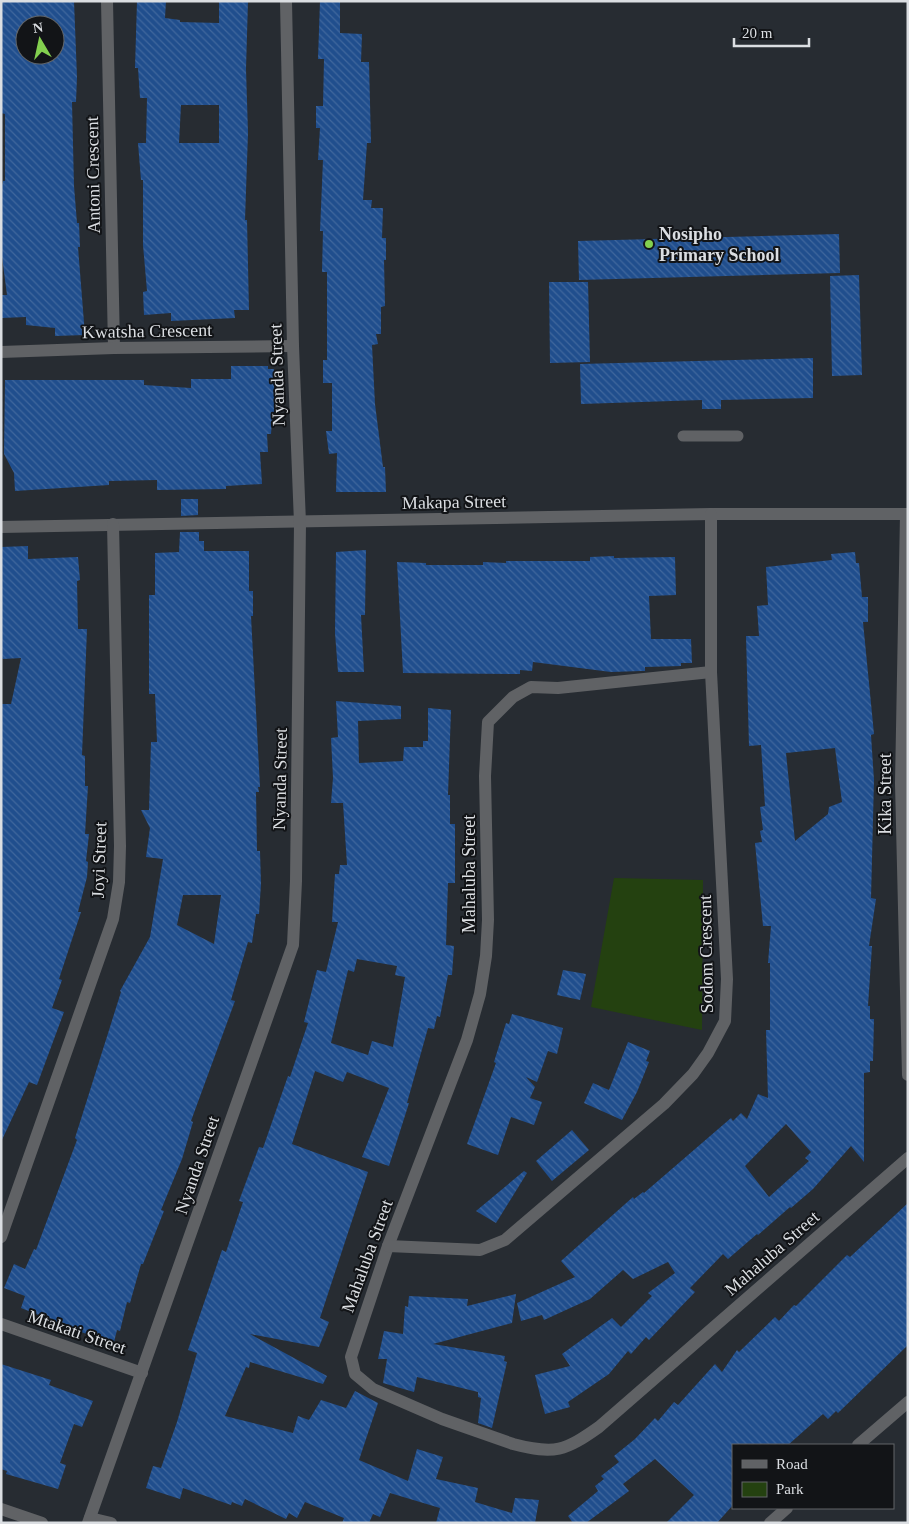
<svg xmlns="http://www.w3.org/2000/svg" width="909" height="1524" font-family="'Times New Roman',serif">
	<defs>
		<pattern id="building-back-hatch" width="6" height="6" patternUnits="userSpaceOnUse" patternTransform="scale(1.25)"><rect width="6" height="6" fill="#204e8d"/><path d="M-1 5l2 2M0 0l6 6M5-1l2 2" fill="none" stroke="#40679d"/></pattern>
	</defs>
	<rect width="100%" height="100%" fill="#272c32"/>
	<polygon fill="#244110" points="614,878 703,880 702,1030 591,1007"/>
	<g fill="url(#building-back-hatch)" fill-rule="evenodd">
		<path d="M1 1H74L77 77 76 102H72L74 186 77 223H79L80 247H78L85 335 55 336V328L26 325V317L1 318V295H7L1 249V190L3 181H5V114L1 113ZM25 25H55V55H25Z"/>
		<path d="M137 1H166L165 18 180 20V22L219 23V1H248L246 69 248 133 245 220H247L249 310H234L235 318 171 321V313L144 315 143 292 147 291 143 245V180H141L138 143H146L147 98H140L138 68H135ZM181 105H219V143H179Z"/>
		<polygon points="320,1 340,1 340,33 362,34 361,62 369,62 371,143 367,143 363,200 372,200 371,208 383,208 382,238 386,238 386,260 384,260 385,306 381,307 381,334 376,334 378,344 372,345 375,404 383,467 385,467 386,492 336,492 337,453 329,454 326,431 332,431 332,383 323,383 323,360 327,360 327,272 322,272 323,231 320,231 323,160 318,160 320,128 316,128 316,106 323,106 324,59 318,59"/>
		<polygon points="839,234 840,273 579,280 578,241"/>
		<polygon points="859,275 862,375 832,376 830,276"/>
		<polygon points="549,282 588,282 590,362 550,363"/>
		<polygon points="813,358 813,398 721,400 721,409 702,409 702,400 581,404 580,364"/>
		<polygon points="231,366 268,366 268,369 274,369 274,392 280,391 280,420 272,420 271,434 267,434 268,452 260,452 262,484 226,486 226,489 157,490 157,480 109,481 109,485 15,491 14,473 4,454 5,380 144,380 144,385 191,388 191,379 231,379"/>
		<polygon points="181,499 198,499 198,515 181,516"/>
		<path d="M180 532H199V541H204V551H249V591H253V616H251L260 787H258L259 792H256L257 851H260L261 884 259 914H256L252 943 248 942 231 1000 235 1001 191 1121 193 1122 182 1159 161 1210 164 1211 143 1264H141L130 1303 127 1302 120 1331 117 1330 114 1342 94 1337 21 1308 25 1296 4 1288 14 1264 25 1269 34 1249 36 1250 77 1140 75 1138 121 992 120 991 150 937 163 859 146 857 150 828 141 810H149L151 742H157L155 694H149V595H155V553L179 552ZM183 895H221L214 944 177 925Z"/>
		<polygon points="28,546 28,559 78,557 80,580 77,581 78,629 87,629 82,755 85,756 85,786 88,786 85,834 89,834 86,861 88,862 87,877 78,912 81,912 59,979 62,980 52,1008 64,1012 37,1085 29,1082 1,1142 1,704 11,704 21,658 3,659 1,657 1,547"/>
		<polygon points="366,550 365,615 361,615 364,672 338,672 335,633 336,552"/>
		<path d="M855 552 856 563H859L862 597H868V622H863L874 734 871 735 874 780 871 898 876 899 869 946H872L868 1006H870V1019H874L873 1061H870V1072L864 1073V1162L851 1146 813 1189 791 1208 790 1207 758 1235 757 1234 728 1259 723 1254 690 1288 695 1292 649 1340 646 1337 631 1354 628 1351 609 1374 568 1402 570 1407 545 1414 535 1375 570 1366 562 1354 612 1318 621 1327 652 1296 648 1293 675 1273 668 1262 633 1279 623 1270 590 1299 544 1320 542 1315 521 1321 517 1303 575 1277 561 1261 633 1197 634 1199 643 1192 644 1193 731 1118 733 1121 741 1113 747 1119 758 1094 768 1098 766 1030H770V963H768L771 926H763L755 843 762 842 760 831 763 830 760 807 765 806 761 745 749 746 746 636H759L757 606 768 605 766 567 832 560 831 554ZM835 748 842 802 829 807 828 814 795 841 786 753ZM786 1124 811 1152 805 1158 809 1161 769 1197 745 1166Z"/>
		<polygon points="614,556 614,558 675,557 676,595 649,596 651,639 691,639 692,663 681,663 681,666 645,667 645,671 641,671 611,672 533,662 532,671 520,670 520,674 403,673 397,562 426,563 426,565 483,565 483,562 506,563 506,561 590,561 590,557"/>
		<path d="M336 701 401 706V719L358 721 359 763 403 761 404 747H423V741H428V708L451 710 448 795H450V824H455V883H448L446 945 454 946 452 975H448L440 1017 437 1016 434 1029 428 1028 407 1103H409L389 1166 362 1157 389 1088 347 1072 343 1082 315 1071 292 1144 368 1172 320 1318 329 1322 319 1347 250 1334 327 1376 323 1384 250 1362 249 1368 246 1367 225 1416 293 1433 298 1416 309 1420 321 1400 346 1408 355 1391 378 1403 359 1460 408 1481 417 1449 443 1457 436 1479 478 1488 475 1502 512 1513 515 1498 539 1500 535 1523H436L440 1508 390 1493 380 1517 373 1514 369 1523H342L344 1518 305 1502 297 1518 289 1513 286 1519 245 1499 242 1506 232 1502 231 1505 183 1488 180 1499 146 1488 153 1466 161 1468 177 1422 197 1353 188 1350 222 1250 226 1252 243 1202 239 1201 259 1147 263 1148 288 1076 290 1077 308 1023 304 1022 317 970 326 972 338 922H332L335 874H339L340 865H347L343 803H331L333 778 331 738 338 737ZM357 959 397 966 395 975 405 977 393 1047 372 1041 368 1055 331 1043 348 970 354 972Z"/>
		<polygon points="563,970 586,974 580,1000 557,995"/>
		<polygon points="512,1014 563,1028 557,1054 548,1051 537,1082 526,1077 535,1087 530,1098 542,1102 534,1125 511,1117 498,1155 467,1144 496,1063 494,1062 506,1023 509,1024"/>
		<polygon points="628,1042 650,1051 646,1061 649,1062 637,1092 622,1120 584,1103 593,1083 609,1090"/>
		<polygon points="572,1130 589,1150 552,1181 536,1161"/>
		<polygon points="524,1171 527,1173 496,1223 476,1211"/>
		<polygon points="908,1203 908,1345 838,1413 836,1411 828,1419 823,1414 788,1445 733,1445 733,1505 717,1523 666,1523 694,1495 655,1459 623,1484 629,1491 586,1523 573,1523 568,1516 598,1491 595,1486 604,1479 601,1476 619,1462 614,1456 635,1439 655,1418 658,1421 674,1402 678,1405 715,1364 722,1372 737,1350 739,1352 775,1317 779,1321 794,1305 796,1306 847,1255 850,1257"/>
		<polygon points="516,1294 512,1323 433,1344 505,1356 504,1361 507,1362 492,1428 478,1423 481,1398 478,1397 478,1392 417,1377 414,1392 383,1383 387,1359 378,1359 384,1331 403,1334 405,1306 408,1307 409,1296 468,1299 467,1306"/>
		<polygon points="1,1364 51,1380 49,1385 93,1401 82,1427 74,1424 60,1463 66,1465 58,1489 6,1474 7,1471 1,1469"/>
	</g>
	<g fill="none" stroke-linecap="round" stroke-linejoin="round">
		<polyline stroke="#606265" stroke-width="11" points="683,436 738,436"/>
		<g stroke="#606265" stroke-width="12">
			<polyline points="107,1 114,348"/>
			<polyline points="1,352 114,348 293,346"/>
			<polyline points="906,514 901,783 908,1075"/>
			<polyline points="1,527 711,514 908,514"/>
			<path d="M711 672 558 688 531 687 513 697 488 722 485 776 488 920 486 956 480 994 467 1040 388 1246 351 1357 355 1374 373 1389 442 1419 513 1444C555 1455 565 1451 599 1427L908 1158"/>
			<polyline points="1,1237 113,919 119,882 120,846 113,524"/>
			<polyline points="388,1246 480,1250 505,1240 664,1104 693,1074 708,1053 725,1021 727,979 711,672 711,514"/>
			<polyline points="1,1324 142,1373"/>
			<polyline points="858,1445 908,1402"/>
			<polyline points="1,1509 42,1523"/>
			<polyline points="90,1518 111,1523"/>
			<polyline points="88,1523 293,945 296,881 300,523 293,346 286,1"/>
			<polyline points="770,1523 787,1508"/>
		</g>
	</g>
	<circle fill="#83d04f" stroke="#121417" stroke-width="2" cx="649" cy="244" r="5"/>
	<g text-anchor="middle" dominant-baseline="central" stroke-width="4" stroke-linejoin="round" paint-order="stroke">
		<g font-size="18" fill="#dbdee2" stroke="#121417">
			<text transform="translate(93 175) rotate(-91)">Antoni Crescent</text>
			<text transform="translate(147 331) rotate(-1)">Kwatsha Crescent</text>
			<text transform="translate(277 375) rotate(-92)">Nyanda Street</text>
			<text transform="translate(454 502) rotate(-1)">Makapa Street</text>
			<text transform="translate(280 779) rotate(-89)">Nyanda Street</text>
			<text transform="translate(885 794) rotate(-90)">Kika Street</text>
			<text transform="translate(99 860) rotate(-88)">Joyi Street</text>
			<text transform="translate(469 874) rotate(-90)">Mahaluba Street</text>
			<text transform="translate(706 954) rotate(-91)">Sodom Crescent</text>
			<text transform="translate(197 1165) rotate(-71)">Nyanda Street</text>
			<text transform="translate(772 1253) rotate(-41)">Mahaluba Street</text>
			<text transform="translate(367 1256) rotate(-70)">Mahaluba Street</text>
			<text transform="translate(77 1332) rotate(19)">Mtakati Street</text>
		</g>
		<g font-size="18" font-weight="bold" fill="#dbdee2" stroke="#121417" text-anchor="start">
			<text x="659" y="234">Nosipho<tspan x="659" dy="21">Primary School</tspan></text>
		</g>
	</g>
	<rect width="909" height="1524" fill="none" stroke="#dbdee2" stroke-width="5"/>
	<rect x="732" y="1444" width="162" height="65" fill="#121417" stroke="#626568"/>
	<rect x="742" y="1460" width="25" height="8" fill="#606265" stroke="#626568"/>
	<text x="776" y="1469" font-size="15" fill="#dbdee2">Road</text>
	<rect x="742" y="1482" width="25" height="15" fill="#244110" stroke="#626568"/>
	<text x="776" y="1494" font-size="15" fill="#dbdee2">Park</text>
	<g transform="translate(40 40) rotate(351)"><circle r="24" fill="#121417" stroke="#626568"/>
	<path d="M0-4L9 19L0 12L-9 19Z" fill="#83d04f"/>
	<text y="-8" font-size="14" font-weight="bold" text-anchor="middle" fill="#dbdee2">N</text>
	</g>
	<path d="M734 38v8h75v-8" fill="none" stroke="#dbdee2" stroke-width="2.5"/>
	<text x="742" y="38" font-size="15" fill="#dbdee2" stroke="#121417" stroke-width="4" paint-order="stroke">20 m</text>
</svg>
